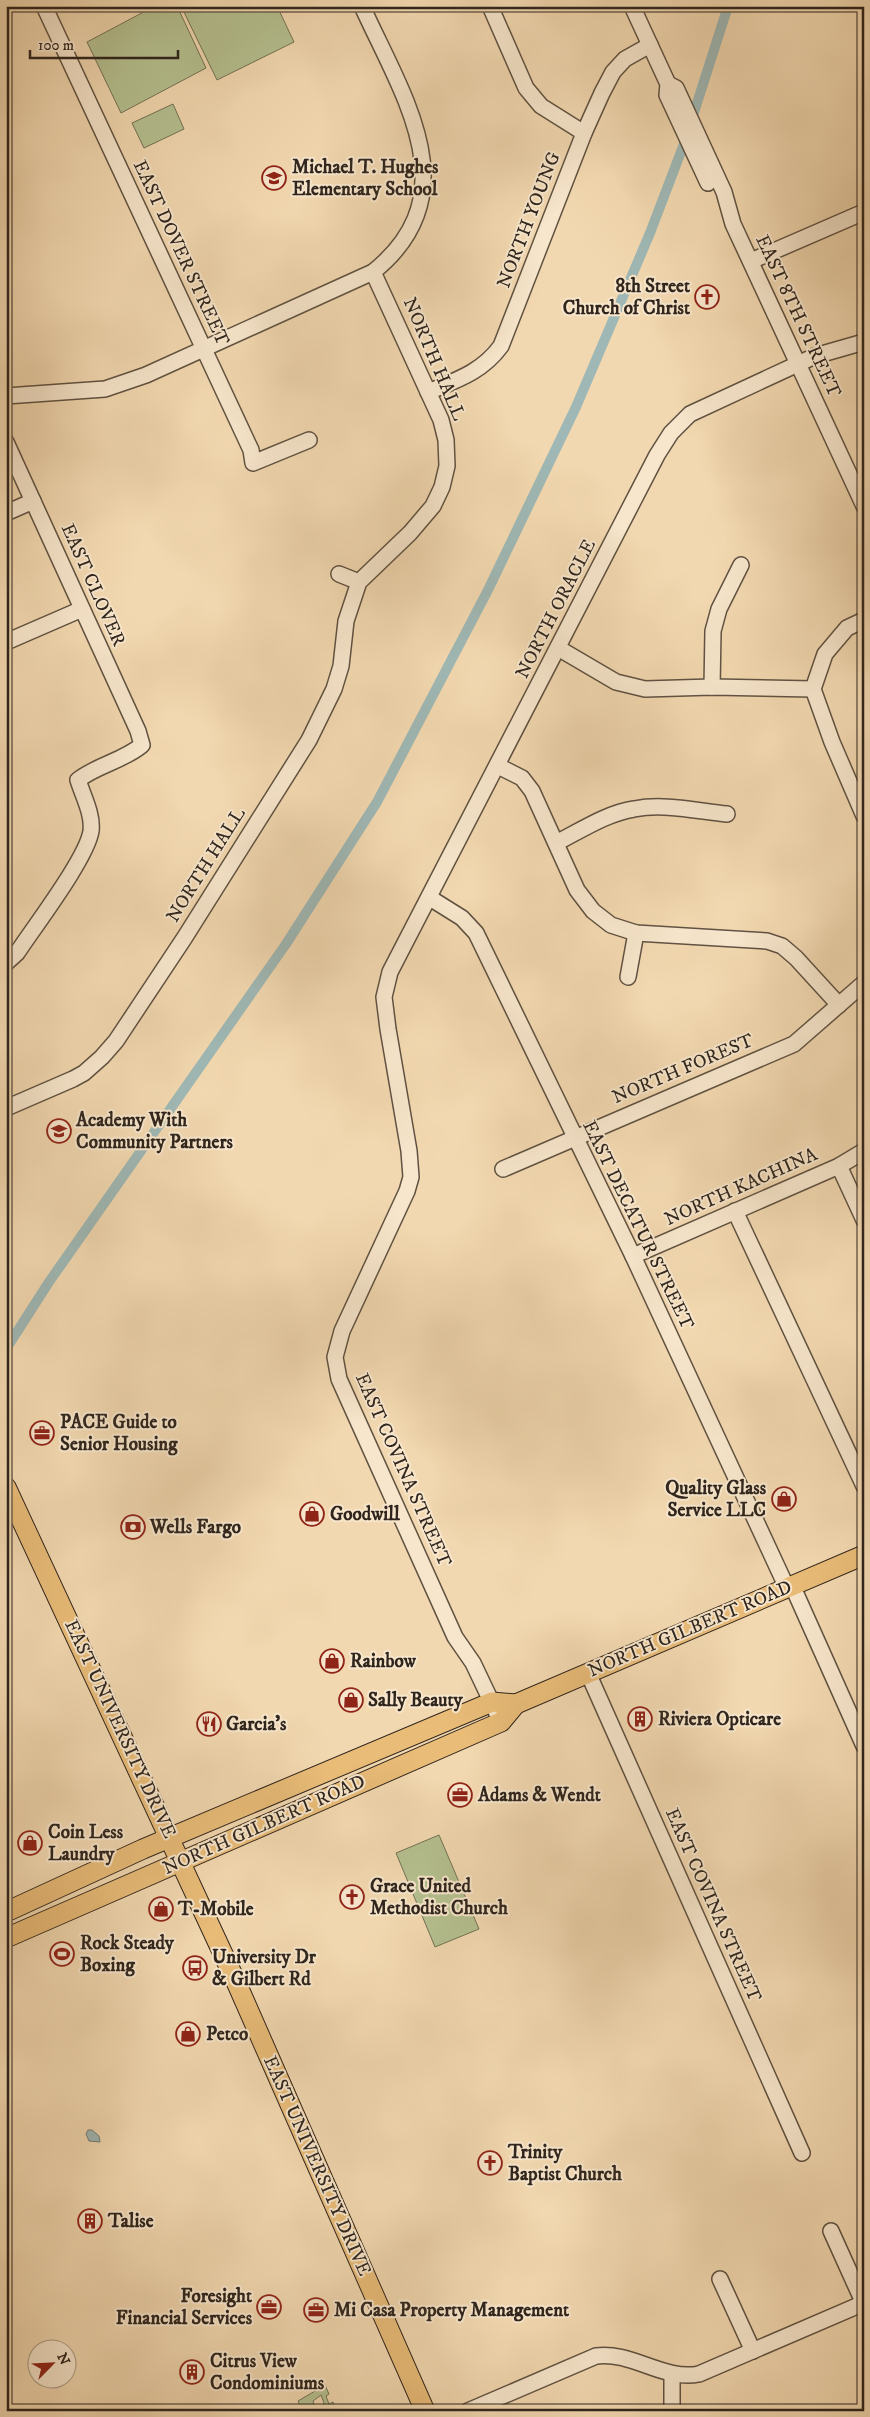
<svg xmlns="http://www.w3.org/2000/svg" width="870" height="2417" font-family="'IM FELL DW Pica',serif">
	<rect width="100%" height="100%" fill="#f2d8b0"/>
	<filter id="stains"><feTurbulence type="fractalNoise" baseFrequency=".004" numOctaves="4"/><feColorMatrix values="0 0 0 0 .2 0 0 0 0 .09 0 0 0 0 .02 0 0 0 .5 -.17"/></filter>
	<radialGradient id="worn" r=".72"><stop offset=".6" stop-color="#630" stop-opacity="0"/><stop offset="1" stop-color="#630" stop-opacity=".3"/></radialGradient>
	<g fill="#b5c090" stroke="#727256" fill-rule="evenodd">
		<polygon points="155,6 177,6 206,68 121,113 87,42"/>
		<polygon points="181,6 277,6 294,42 217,80"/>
		<polygon points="173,104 184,129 144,148 132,123"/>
		<polygon points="439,1835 479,1929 435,1947 396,1853"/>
		<path d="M324 2383 329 2394 326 2396 329 2404 333 2402 336 2409 339 2411H302L298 2401 315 2391ZM321 2395 324 2403 322 2407 315 2410 313 2401Z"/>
	</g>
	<polygon fill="#9fb8b5" stroke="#727d78" points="88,2130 92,2130 99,2136 100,2142 89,2141 86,2134"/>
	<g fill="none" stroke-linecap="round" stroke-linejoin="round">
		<g stroke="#9fb8b5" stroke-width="10">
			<polyline points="691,122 728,6"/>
			<polyline points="6,1349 49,1282 286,944 377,802 488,590 576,407 650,233 687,136"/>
		</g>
		<g stroke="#605242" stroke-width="18">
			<g id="minor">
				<polyline points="44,6 251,450 253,463 309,440"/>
				<polyline points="490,6 526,88 541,106 584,133"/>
				<polyline points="632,6 668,84 667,95 708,183"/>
				<polyline points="668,84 676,88 724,192 733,224 864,506"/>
				<polyline points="751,261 864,212"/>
				<path d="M428 392C457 380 482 372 501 346L584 133 602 93 613 72 625 59 650 45"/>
				<path d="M6 396 105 389 146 375 373 272C471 194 402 95 362 6"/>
				<path d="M6 442 138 731 142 745C123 761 97 765 78 780 83 796 93 814 91 831 87 858 34 927 17 953L6 963"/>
				<polyline points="6,513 33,501"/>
				<polyline points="339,574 359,582"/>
				<polyline points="864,620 847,628 825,654 813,689 832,742 864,816"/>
				<polyline points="6,642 82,609"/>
				<polyline points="558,648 616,682 645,689 712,687 813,689"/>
				<polyline points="712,687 713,631 719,609 741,565"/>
				<polyline points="498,766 522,778 532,791 577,890 593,911 611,925 636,933 767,941 782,946 796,958 839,1005"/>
				<path d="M556 843C580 831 607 813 634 809 664 803 697 811 727 814"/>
				<polyline points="430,898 462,918 476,933 633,1256 787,1588"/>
				<polyline points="628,977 636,933"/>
				<polyline points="6,1108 73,1079 84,1073 102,1057 116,1041 185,937 309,740 334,689 341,666 346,621 359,582 410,533 433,506 442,487 447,466 446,440 441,420 373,272"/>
				<polyline points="839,1166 864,1220"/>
				<polyline points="503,1169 794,1044 864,983"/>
				<polyline points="735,1211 864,1486"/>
				<polyline points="633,1256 839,1166 864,1151"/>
				<polyline points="792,1585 864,1746"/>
				<polyline points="588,1673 802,2153"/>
				<polyline points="501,1722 473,1663 455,1637 339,1379 335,1357 342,1331 407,1191 411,1177 409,1151 388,1029 384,997 390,972 657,455 671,433 690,414 815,356 864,342"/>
				<polyline points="831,2231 864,2304"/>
				<polyline points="720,2279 753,2351"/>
				<path d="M468 2411 596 2356C632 2351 663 2381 699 2374L864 2303"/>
				<polyline points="672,2411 672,2374"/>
			</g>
		</g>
		<g stroke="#2f251d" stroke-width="21">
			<g id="major">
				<polyline points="6,1487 237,1984 425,2411"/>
				<polyline points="6,1912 143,1849 492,1702 516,1704"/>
				<polyline points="6,1938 501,1722 516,1704 864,1555"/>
			</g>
		</g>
		<use href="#minor" stroke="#f7e6cc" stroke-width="15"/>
		<use href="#major" stroke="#e9bc78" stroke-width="19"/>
	</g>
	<defs>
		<g id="school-ring" transform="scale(1.25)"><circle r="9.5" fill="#f7e6cc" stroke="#8f2418" stroke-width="1.5"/><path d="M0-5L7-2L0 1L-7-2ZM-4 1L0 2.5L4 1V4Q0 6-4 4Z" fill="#8f2418"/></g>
		<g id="church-ring" transform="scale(1.25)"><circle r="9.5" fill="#f7e6cc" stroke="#8f2418" stroke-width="1.5"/><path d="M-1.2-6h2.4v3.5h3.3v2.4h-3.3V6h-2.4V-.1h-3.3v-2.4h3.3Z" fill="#8f2418"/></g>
		<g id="office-ring" transform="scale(1.25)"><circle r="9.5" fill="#f7e6cc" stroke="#8f2418" stroke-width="1.5"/><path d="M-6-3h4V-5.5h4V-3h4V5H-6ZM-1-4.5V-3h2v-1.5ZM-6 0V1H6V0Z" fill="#8f2418"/></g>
		<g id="shop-ring" transform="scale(1.25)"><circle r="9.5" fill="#f7e6cc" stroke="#8f2418" stroke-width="1.5"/><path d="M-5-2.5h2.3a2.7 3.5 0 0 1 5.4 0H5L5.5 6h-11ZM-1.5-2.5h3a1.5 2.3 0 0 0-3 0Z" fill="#8f2418"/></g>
		<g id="bank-ring" transform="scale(1.25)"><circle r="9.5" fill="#f7e6cc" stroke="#8f2418" stroke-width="1.5"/><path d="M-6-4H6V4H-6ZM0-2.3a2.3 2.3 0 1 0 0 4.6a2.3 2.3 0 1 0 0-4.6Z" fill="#8f2418"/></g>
		<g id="building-ring" transform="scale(1.25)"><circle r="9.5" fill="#f7e6cc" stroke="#8f2418" stroke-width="1.5"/><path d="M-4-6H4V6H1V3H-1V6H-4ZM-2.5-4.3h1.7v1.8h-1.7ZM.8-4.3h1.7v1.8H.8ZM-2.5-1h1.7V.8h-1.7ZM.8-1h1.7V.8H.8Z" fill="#8f2418"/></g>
		<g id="restaurant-ring" transform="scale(1.25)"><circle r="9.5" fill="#f7e6cc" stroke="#8f2418" stroke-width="1.5"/><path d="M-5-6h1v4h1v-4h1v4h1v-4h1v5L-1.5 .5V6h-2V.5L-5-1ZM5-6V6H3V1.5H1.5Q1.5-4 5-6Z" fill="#8f2418"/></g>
		<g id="stadium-ring" transform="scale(1.25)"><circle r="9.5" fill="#f7e6cc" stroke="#8f2418" stroke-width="1.5"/><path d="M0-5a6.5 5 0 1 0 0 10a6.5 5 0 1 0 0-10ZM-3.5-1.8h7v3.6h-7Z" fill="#8f2418"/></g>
		<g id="bus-ring" transform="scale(1.25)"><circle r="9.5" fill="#f7e6cc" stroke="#8f2418" stroke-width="1.5"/><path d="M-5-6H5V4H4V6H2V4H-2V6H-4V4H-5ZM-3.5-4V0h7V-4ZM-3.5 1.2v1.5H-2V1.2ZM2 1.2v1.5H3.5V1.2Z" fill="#8f2418"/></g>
	</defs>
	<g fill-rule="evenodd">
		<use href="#school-ring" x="274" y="178"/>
		<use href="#church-ring" x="707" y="297"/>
		<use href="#school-ring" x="59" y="1131"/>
		<use href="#office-ring" x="42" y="1433"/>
		<use href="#shop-ring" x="784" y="1499"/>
		<use href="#shop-ring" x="312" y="1514"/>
		<use href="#bank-ring" x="133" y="1527"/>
		<use href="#shop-ring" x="332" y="1661"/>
		<use href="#shop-ring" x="351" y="1700"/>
		<use href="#building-ring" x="640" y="1719"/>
		<use href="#restaurant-ring" x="209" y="1724"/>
		<use href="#office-ring" x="460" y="1795"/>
		<use href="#shop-ring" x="30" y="1843"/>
		<use href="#church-ring" x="352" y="1897"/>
		<use href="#shop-ring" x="161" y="1909"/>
		<use href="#stadium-ring" x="62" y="1954"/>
		<use href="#bus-ring" x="195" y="1968"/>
		<use href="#shop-ring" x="188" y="2034"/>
		<use href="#church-ring" x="490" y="2163"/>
		<use href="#building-ring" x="90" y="2221"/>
		<use href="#office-ring" x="269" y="2307"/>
		<use href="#office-ring" x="316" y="2310"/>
		<use href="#building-ring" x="192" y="2372"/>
	</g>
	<g text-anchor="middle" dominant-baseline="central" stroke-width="4" stroke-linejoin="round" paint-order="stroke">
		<g font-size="19" font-weight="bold" fill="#2f251d" stroke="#f7e6cc" text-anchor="start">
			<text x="292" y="167">Michael T. Hughes<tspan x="292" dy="22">Elementary School</tspan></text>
			<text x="690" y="286" text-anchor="end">8th Street<tspan x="690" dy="22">Church of Christ</tspan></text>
			<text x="76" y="1120">Academy With<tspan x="76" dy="22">Community Partners</tspan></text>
			<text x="60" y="1422">PACE Guide to<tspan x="60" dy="22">Senior Housing</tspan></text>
			<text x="766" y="1488" text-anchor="end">Quality Glass<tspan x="766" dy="22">Service LLC</tspan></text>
			<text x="330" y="1514">Goodwill</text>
			<text x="150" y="1527">Wells Fargo</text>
			<text x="350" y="1661">Rainbow</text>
			<text x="368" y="1700">Sally Beauty</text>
			<text x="658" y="1719">Riviera Opticare</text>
			<text x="226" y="1724">Garcia's</text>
			<text x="478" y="1795">Adams &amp; Wendt</text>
			<text x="48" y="1832">Coin Less<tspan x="48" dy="22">Laundry</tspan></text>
			<text x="370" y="1886">Grace United<tspan x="370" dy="22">Methodist Church</tspan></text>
			<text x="178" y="1909">T-Mobile</text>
			<text x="80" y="1943">Rock Steady<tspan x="80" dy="22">Boxing</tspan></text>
			<text x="212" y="1957">University Dr<tspan x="212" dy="22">&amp; Gilbert Rd</tspan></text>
			<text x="206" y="2034">Petco</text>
			<text x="508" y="2152">Trinity<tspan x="508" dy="22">Baptist Church</tspan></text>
			<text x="108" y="2221">Talise</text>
			<text x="252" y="2296" text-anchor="end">Foresight<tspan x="252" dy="22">Financial Services</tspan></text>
			<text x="334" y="2310">Mi Casa Property Management</text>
			<text x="210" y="2361">Citrus View<tspan x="210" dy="22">Condominiums</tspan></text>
		</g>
		<g font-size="19" fill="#2f251d" stroke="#f7e6cc">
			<text transform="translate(529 220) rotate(-69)">NORTH YOUNG</text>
			<text transform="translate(181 253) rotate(65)">EAST DOVER STREET</text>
			<text transform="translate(798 316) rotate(65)">EAST 8TH STREET</text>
			<text transform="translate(434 359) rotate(67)">NORTH HALL</text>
			<text transform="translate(93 585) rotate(66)">EAST CLOVER</text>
			<text transform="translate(556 609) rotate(-63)">NORTH ORACLE</text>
			<text transform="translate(206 865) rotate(-58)">NORTH HALL</text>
			<text transform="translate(683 1069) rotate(-23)">NORTH FOREST</text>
			<text transform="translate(741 1187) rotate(-24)">NORTH KACHINA</text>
			<text transform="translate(638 1225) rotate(64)">EAST DECATUR STREET</text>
			<text transform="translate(403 1470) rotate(66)">EAST COVINA STREET</text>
			<text transform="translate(690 1629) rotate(-23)">NORTH GILBERT ROAD</text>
			<text transform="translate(120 1729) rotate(65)">EAST UNIVERSITY DRIVE</text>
			<text transform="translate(264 1825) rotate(-24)">NORTH GILBERT ROAD</text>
			<text transform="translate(713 1905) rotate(66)">EAST COVINA STREET</text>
			<text transform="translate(317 2166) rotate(66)">EAST UNIVERSITY DRIVE</text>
		</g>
	</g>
	<rect width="870" height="2417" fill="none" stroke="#f2d8b0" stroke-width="25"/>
	<rect x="8" y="8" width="855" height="2402" fill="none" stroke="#2f251d" stroke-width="2.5"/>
	<rect x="12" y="12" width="845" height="2392" fill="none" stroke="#2f251d"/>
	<g transform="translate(52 2364) rotate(66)"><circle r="24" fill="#f7e6cc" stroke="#a79986"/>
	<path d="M0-4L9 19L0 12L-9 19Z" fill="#8f2418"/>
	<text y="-8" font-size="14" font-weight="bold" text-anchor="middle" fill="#2f251d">N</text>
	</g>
	<path d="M30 50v8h148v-8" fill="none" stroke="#2f251d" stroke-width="2.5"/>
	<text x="38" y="50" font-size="15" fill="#2f251d" stroke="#f7e6cc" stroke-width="4" paint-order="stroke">100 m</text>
	<rect width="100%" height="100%" filter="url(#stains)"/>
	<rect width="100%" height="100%" fill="url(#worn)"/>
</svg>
